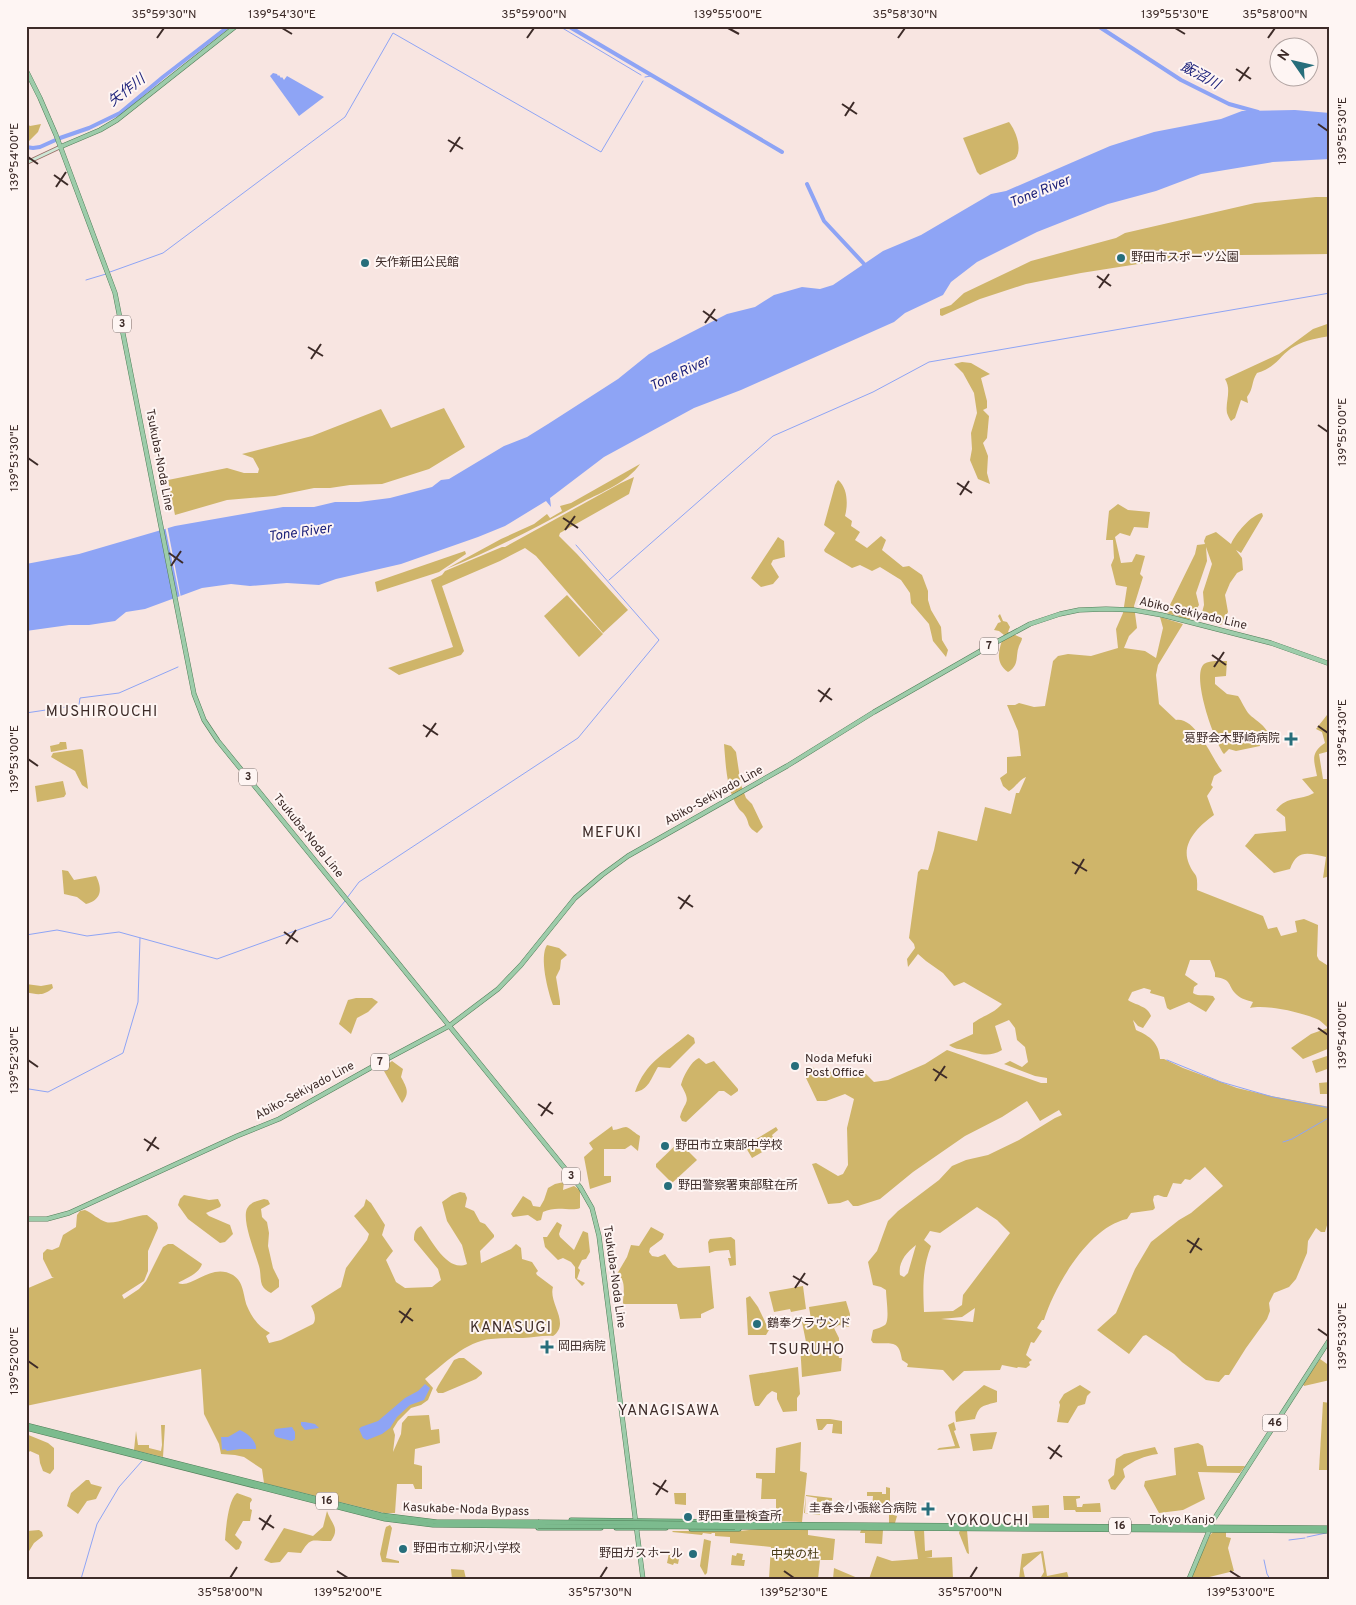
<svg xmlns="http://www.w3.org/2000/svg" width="1356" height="1605" font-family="Overpass,'Noto Sans JP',sans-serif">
	<rect width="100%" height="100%" fill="#f8e5e1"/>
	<g fill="#cfb56a" fill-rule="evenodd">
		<path d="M1009 122C1016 131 1023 150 1015 159L980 175 977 172 963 138Z"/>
		<polygon points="26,123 30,126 41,124 38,132 28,142 26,142"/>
		<polygon points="1316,197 1330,197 1330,254 1238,255 1151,262 1081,273 1026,284 980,299 942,316 940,315 940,309 951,305 964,293 1031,261 1116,238 1125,233 1255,203"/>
		<path d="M1330 323V336C1319 338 1305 340 1295 346 1280 354 1278 367 1257 373 1251 382 1254 388 1247 397L1248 403 1241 400 1235 418 1231 421C1229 418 1228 416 1227 413 1225 402 1232 390 1225 379L1279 354 1313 329Z"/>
		<polygon points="962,362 971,363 990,374 981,378 987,401 987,408 983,410 989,416 987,438 983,443 988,456 987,473 990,484 978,479 970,460 972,449 971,433 977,413 974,393 963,373 954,364"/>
		<polygon points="444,408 465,447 429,469 382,484 350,485 330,488 314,488 275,496 227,500 175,515 168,480 227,468 244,473 258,473 259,469 253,458 242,454 312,436 381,409 391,428"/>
		<path d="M640 464C628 482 602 492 583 502 539 526 494 550 446 569L501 539 534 524 547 514 550 518 562 511 560 506 571 503Z"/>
		<polygon points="634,477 629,494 560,533 559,536 577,554 628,610 603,633 536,556 525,548 500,561 442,586 464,651 461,655 399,675 388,668 453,647 431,580 442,575 445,571 502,547 505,547 621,483"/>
		<path d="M838 480C848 488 848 505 845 516L852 521 851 526 860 532 855 540 867 548 881 536 886 540 882 550 903 567 909 566 922 575 928 591V600L931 610 941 627 942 640 948 650 946 657 933 641 929 624 911 603 910 593 901 580 880 567 872 571 860 565 852 568 825 552 824 550 835 533 824 525 835 485Z"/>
		<path d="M1118 504 1128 510 1150 512 1148 528 1134 527 1130 536 1120 533 1115 537 1121 563 1132 562 1136 554 1145 556 1140 574 1143 577 1134 606 1137 628 1129 636 1124 648 1145 651 1156 658 1163 628 1160 617 1183 624 1158 665 1156 675 1159 704 1176 720C1196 717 1211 757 1222 771L1214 776 1211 785 1213 787 1207 796 1214 815C1199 826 1180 843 1189 864 1195 878 1198 871 1197 890L1263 916 1268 929 1277 927 1281 936 1297 932 1295 921 1304 919 1318 925 1317 956 1319 960 1330 967V1048L1303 1059 1291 1048 1311 1034 1328 1028C1325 1025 1322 1022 1319 1020 1304 1013 1266 1004 1250 1008L1253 1002C1247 1000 1241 999 1237 995 1227 986 1233 979 1215 977V973L1210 960H1190L1185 975 1198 984 1194 987 1193 993C1199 997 1206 994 1213 996L1215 999 1206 1012 1189 1002 1170 1010 1167 1008 1164 997 1150 993 1151 990 1144 988 1132 992 1128 1000C1135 1005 1148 1006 1151 1016L1143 1028 1138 1026 1133 1020 1136 1030C1150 1036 1159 1043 1160 1059H1164L1183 1068 1237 1088 1271 1096 1330 1107V1215L1325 1232H1321L1316 1228 1308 1241 1307 1253 1296 1279 1289 1287 1274 1293 1269 1303 1270 1311 1267 1319 1246 1348 1229 1375H1225L1219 1382 1206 1380 1182 1362 1174 1354 1146 1335 1143 1336 1129 1354 1097 1330 1116 1313 1135 1269 1151 1242 1179 1220 1191 1213 1223 1186 1205 1167 1190 1180 1185 1179 1181 1184 1173 1183 1167 1197H1164L1158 1195 1154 1196 1153 1200 1155 1208 1153 1210 1131 1213 1127 1219C1089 1227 1055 1285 1044 1320H1042L1037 1328 1042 1331 1034 1343 1031 1342 1026 1355 1032 1360 1029 1362 1030 1365 1026 1368 1018 1367 1017 1368 1002 1365 1000 1370 964 1371 953 1381 943 1370 907 1367 908 1364 902 1360C899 1339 892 1344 873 1343L871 1340 873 1330C876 1329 882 1327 885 1325 890 1320 886 1298 886 1290L881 1287 873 1285 868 1262 877 1251 888 1221 898 1211 939 1180 952 1166 966 1160 988 1155 1019 1140 1055 1118 1062 1115 1059 1110 1040 1121 1027 1101 1002 1117 965 1136 913 1172 880 1199 858 1206H853L848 1200 840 1203 828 1204 812 1164 816 1163 838 1176 843 1174 848 1165 847 1128 854 1099 845 1094 826 1101H817L806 1078 812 1067 826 1074 837 1067 849 1076 863 1071 874 1082 888 1080 925 1064 947 1050 1041 1083H1047V1078L1035 1076 1004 1064 1010 1061 1022 1067 1028 1062 1025 1047 1017 1040 1015 1028 1009 1020 995 1026 1002 1050C988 1058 980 1054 965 1050 959 1049 954 1049 949 1045L973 1034V1023C984 1015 993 1014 1002 1004L964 982 954 986 943 973 926 961 918 954 908 967 907 959 915 948 914 944 909 938 918 872 921 869 928 870 934 850 938 831 977 841 985 807 1011 814 1016 793H1019L1026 777C1019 780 1016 787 1009 791L1003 786 1000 778 1007 773V757L1021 756 1018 731 1007 705H1015L1019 703 1034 707 1045 706 1053 661 1058 656 1068 654 1091 656 1118 648 1116 629 1123 613 1127 587 1116 585 1111 565 1114 558 1113 540H1106L1109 511ZM977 1207 997 1220 1010 1233 963 1295 962 1305 953 1311 924 1312C923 1288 922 1269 931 1246L924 1240 930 1231 940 1233ZM916 1245 908 1273 904 1277 900 1275C898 1262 906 1253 916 1245ZM975 1308 973 1322 941 1319 962 1317Z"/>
		<path d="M1262 513 1263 516 1241 553 1236 550 1242 558 1243 570 1237 573 1230 583 1225 595 1228 612 1221 625 1200 620 1204 605 1203 592 1212 564 1206 547 1207 561 1196 593 1199 605 1189 620 1166 613 1195 554 1197 545 1205 544 1204 541 1206 536 1216 532 1231 544C1236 533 1251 515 1262 513Z"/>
		<polygon points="778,537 784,541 785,557 773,560 771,564 779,577 773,584 761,587 751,578"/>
		<polygon points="465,551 466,554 439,572 377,592 375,582"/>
		<polygon points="567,595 603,634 579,657 544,616"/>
		<path d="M1000 614 1003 621 1007 622 1010 627 1008 632 1022 638C1022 641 1020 643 1019 646 1015 656 1020 665 1008 672 994 662 999 649 1004 635L999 631 994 630 998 623 1001 622 998 616Z"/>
		<path d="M1227 661 1226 676 1215 677V684L1227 694 1238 696C1241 700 1246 711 1249 714 1255 720 1262 723 1267 731L1258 737 1260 746 1236 751 1229 749 1224 754C1214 741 1191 675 1204 664 1209 660 1221 661 1227 661Z"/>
		<path d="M1327 715 1330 716V751L1319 754 1323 779H1330V876L1323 878 1326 857C1308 853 1297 849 1290 869L1274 873 1245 846 1255 834 1286 831 1285 817 1276 810C1288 795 1300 801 1314 793L1302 779 1317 776C1314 760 1310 753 1325 743L1322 732 1316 729Z"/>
		<polygon points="60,742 66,742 67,749 51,752 50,746 59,744"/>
		<path d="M724 744 731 746 736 752 741 785 746 798 752 804 763 827 757 833C745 825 751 824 744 814 743 812 740 811 739 809 726 790 726 766 724 744Z"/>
		<polygon points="81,749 83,750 88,789 82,785 75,771 51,757 53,753"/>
		<polygon points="63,781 66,794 64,797 37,802 35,786"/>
		<path d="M62 870 68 871 74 880 96 876C103 890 101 900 86 904L77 897 64 894Z"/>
		<path d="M547 945 559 948 567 955 561 960 560 969 556 977 560 1001V1005H553C548 992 539 957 547 945Z"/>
		<path d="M26 984 41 986 52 984 53 988C43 996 38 995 26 992Z"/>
		<polygon points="356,998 372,998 378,1002 368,1012 357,1018 351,1034 339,1024 348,1000"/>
		<path d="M688 1034 694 1038 695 1043 670 1068 658 1067C651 1078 649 1090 635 1092 646 1061 665 1054 688 1034Z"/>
		<polygon points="1330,1055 1330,1068 1316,1073 1312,1061"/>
		<path d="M699 1058 706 1064 714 1061 738 1089V1091L731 1096 724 1091H719L686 1122 682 1121 680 1117C685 1100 692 1104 681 1085 683 1077 691 1061 699 1058Z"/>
		<path d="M392 1061 403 1069 401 1077C407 1088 410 1093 402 1103L384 1071V1067Z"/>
		<polygon points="1330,1082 1330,1094 1320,1094 1319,1083"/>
		<path d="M612 1126 613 1130C618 1130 622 1127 626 1127 630 1128 636 1134 640 1136L638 1151 631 1145 625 1149H604V1176H611V1182L590 1189 584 1157 593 1149 589 1143Z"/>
		<polygon points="776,1127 778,1130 772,1135 776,1144 752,1158 745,1146"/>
		<polygon points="679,1142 697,1160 672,1183 656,1167 656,1164"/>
		<path d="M564 1182 563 1190 574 1186 580 1190V1208C571 1212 557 1205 543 1212L541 1220 537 1221 528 1215 513 1217 511 1214 523 1196 531 1201 533 1206 540 1207 544 1200 548 1188 555 1184Z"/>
		<path d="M460 1192 465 1193 467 1198 465 1207 474 1211 480 1222 485 1224 494 1235V1237L480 1251 481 1263 511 1249 516 1244 521 1248 522 1259 532 1262 538 1271 536 1273 537 1275 553 1287C548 1303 571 1323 553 1336 542 1335 534 1338 523 1338 512 1338 502 1338 491 1339 466 1341 444 1364 425 1379L433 1388 428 1400 421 1405 411 1408 398 1421 393 1429 395 1435 393 1452 401 1434 402 1423 408 1416 429 1415 431 1430 439 1429 440 1443 415 1449 414 1464 422 1466V1489H415L413 1484H397L395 1513H384L264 1483 262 1469 244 1457 235 1455 221 1454 219 1444 204 1414 201 1369 26 1406V1289L54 1277H52L43 1259V1253L47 1249 52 1250 59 1247 63 1235 76 1227 77 1215 80 1211 85 1210C92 1213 99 1220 106 1222 114 1225 135 1215 147 1215L157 1223 158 1228 148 1251V1271L144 1281 122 1295 124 1299 139 1289 146 1281 163 1247 168 1244H173L202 1264C199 1274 186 1278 178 1283 192 1289 211 1262 233 1275 244 1282 243 1295 247 1306 252 1318 259 1327 270 1333L266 1336 269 1343 281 1340 313 1324C317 1319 314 1311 311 1306L341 1287 346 1268 367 1240 369 1234 354 1216 364 1206 366 1199 371 1203 385 1225 382 1235 393 1251 386 1260 396 1282 405 1288 432 1287 441 1280 438 1269 414 1240C414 1233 415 1229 421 1226 432 1240 447 1273 467 1264L462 1245 447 1221 442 1202 452 1195Z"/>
		<polygon points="184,1195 209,1200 218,1199 221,1205 220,1207 206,1213 209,1216 230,1225 233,1234 225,1242 220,1243 188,1219 178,1205 180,1199"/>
		<path d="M264 1199 268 1200 270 1204 261 1209 262 1217 267 1222 269 1233 268 1246 273 1268 279 1280V1287L271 1293C267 1291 264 1289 262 1285 260 1280 261 1272 259 1266 255 1252 244 1226 246 1212 248 1203 256 1201 264 1199Z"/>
		<polygon points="557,1222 562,1225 559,1234 560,1237 574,1250 583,1231 588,1233 590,1252 586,1259 582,1260 578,1268 580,1270 577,1279 585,1283 582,1286 575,1278 575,1267 571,1262 563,1258 558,1260 545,1247 543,1237 547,1237"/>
		<path d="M651 1227 664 1234 662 1239 650 1248 649 1252 652 1256 658 1257 665 1254 673 1265 678 1268 710 1266 714 1308 701 1314V1318L680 1319 677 1304H623C623 1293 627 1280 617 1274L627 1257 631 1245 639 1246Z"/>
		<polygon points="731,1237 735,1240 736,1265 730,1266 728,1258 731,1258 729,1250 715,1251 709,1253 708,1242 710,1239"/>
		<polygon points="803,1286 806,1309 791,1312 790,1309 774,1312 769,1292"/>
		<polygon points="750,1296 758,1307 769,1330 766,1335 748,1335 746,1298"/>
		<polygon points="846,1301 850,1314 849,1327 839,1325 834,1328 839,1338 839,1347 837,1347 839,1358 842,1358 841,1371 802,1377 800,1343 806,1342 802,1322 811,1319 809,1307"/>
		<polygon points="459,1358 464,1358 482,1372 482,1374 476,1379 443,1393 438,1393 436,1390 438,1386 454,1360"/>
		<polygon points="1320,1359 1330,1366 1330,1380 1304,1386 1303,1384"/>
		<polygon points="798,1367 800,1394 797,1398 797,1411 783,1412 777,1399 777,1393 772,1391 767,1395 759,1406 755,1406 753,1400 749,1375"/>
		<path d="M984 1385 997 1391V1402C983 1406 979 1405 975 1419L956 1422 955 1412 960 1406Z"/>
		<polygon points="1080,1385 1091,1392 1087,1396 1085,1404 1078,1406 1068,1423 1057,1422 1060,1405 1059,1402 1064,1394"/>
		<polygon points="1323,1402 1330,1403 1330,1470 1319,1470"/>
		<polygon points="816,1419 830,1419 842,1421 842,1434 832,1433 833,1424 827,1424 822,1430 818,1430"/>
		<polygon points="954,1422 956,1430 954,1431 960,1448 937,1450 939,1448 955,1446 948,1425"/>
		<polygon points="161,1425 165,1425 163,1457 134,1450 136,1431 138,1445 149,1445 149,1448 161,1451 162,1445"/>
		<polygon points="997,1432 992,1449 973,1451 970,1434"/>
		<polygon points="26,1434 48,1443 54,1448 54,1469 50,1474 43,1471 40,1463 39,1455 30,1451 27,1454 28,1458 26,1458"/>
		<polygon points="801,1442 800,1471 807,1473 802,1522 776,1521 776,1499 761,1499 762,1479 756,1478 756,1473 775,1473 776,1448"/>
		<polygon points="1198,1443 1203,1446 1207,1466 1245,1466 1240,1473 1198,1472 1205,1499 1183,1510 1159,1513 1144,1486 1145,1481 1176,1475 1174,1448"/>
		<path d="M1155 1447 1158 1454C1144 1456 1134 1460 1123 1469L1125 1477 1115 1490 1111 1489 1108 1480 1114 1475 1116 1459 1124 1454Z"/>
		<polygon points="86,1480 89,1480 91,1484 102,1487 96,1499 87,1501 78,1514 67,1506 71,1493"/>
		<polygon points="886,1487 890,1488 890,1514 897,1516 895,1523 889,1523 889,1514 882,1514 881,1502 877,1502 876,1514 867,1514 868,1509 872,1509 873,1496 867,1496 867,1492 882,1492 882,1494 886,1494"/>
		<path d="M237 1493 251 1498 252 1500 250 1503V1509L252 1510 250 1521H243L235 1535 242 1542 239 1549 236 1550 225 1540C226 1528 228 1500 237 1493Z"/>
		<polygon points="674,1493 686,1493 686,1505 675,1504"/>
		<path d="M806 1495 832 1498V1503L819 1502 818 1507H820V1515L804 1513ZM806 1496 817 1498 815 1513H805Z"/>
		<polygon points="1063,1496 1080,1496 1080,1498 1076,1499 1077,1507 1082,1507 1083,1504 1100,1503 1101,1512 1076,1512 1075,1510 1064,1510"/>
		<polygon points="1049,1505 1049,1518 1033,1518 1032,1506"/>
		<path d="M327 1511C330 1522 341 1528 331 1541 312 1542 312 1535 301 1553L288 1552 280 1562 271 1563 264 1560 284 1528 313 1536 323 1527Z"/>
		<polygon points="390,1525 392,1528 386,1558 399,1561 399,1563 382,1562 380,1554 385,1530 386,1527"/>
		<polygon points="26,1529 27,1531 39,1530 42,1532 43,1536 34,1543 26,1556"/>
		<polygon points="759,1529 808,1529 808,1535 835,1539 833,1560 820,1560 818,1579 769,1579 771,1547 730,1543 730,1537 715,1536 715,1533 712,1533 711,1534 703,1533 702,1535 672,1532 673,1531 739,1531"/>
		<polygon points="861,1530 883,1530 882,1544 865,1543 865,1533 860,1533"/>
		<polygon points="914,1530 924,1530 925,1551 932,1550 932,1557 926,1558 952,1557 953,1579 869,1579 877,1556 892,1561 918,1559"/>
		<polygon points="960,1530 967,1530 969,1554 967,1553 959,1533"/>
		<polygon points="1213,1532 1226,1532 1226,1537 1231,1538 1228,1548 1234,1571 1201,1579 1191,1578 1210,1535"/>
		<polygon points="704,1539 711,1541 707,1573 705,1575 700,1566"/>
		<path d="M1043 1551 1047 1576 1067 1572 1069 1579H1019L1022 1554ZM1041 1553 1044 1572 1041 1577 1025 1578 1023 1568Z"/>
		<polygon points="669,1553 677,1555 676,1558 679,1559 678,1564 674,1563 673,1565 667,1563"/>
		<polygon points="737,1553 743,1554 742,1560 745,1560 744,1566 731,1565 732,1555 736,1556"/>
		<polygon points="834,1568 860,1579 833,1579"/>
		<polygon points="451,1569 464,1570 466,1579 452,1579"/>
	</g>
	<g fill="#8ea4f5">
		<polygon points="273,73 277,74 278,76 279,75 281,78 282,77 284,80 287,76 324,97 299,116 270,76"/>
		<polygon points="1295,110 1330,113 1330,159 1273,162 1201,174 1156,191 1108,204 1037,232 977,262 951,282 943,295 905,313 894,322 741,390 694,408 604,457 550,498 551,507 546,501 505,526 478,537 401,564 336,579 319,585 287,583 250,586 231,584 202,588 145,609 126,612 115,621 89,625 69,625 26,631 26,564 79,554 175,526 283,507 314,507 335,502 359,502 390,498 432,487 441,480 449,479 504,446 527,437 548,424 618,379 649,354 727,314 755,307 774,295 802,287 820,289 833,285 883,251 921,235 991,194 1006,191 1110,146 1154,132 1221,119 1242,111"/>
		<polygon points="425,1384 430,1388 424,1400 410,1405 397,1417 390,1428 382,1434 367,1440 363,1438 359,1429 361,1427 378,1421 405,1398 418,1391"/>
		<polygon points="305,1422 315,1424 319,1428 305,1430 301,1425 301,1422"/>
		<polygon points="292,1427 295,1432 295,1439 292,1441 276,1437 274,1434 275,1429"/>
		<path d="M240 1430C247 1433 257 1441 256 1449H240L227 1451 225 1449 222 1450 221 1437H228Z"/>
	</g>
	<polygon fill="#f8e5e1" points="167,525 181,598 180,598 165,526"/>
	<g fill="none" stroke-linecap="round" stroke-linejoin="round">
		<g stroke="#8ea4f5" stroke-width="1">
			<polyline points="559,26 641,75"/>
			<polyline points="645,77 651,76"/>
			<polyline points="110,272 163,253 345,117 393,33 601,152 643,81"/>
			<polyline points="86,280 106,274"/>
			<polyline points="609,580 773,436 873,392 929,362 1330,293"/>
			<polyline points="26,713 79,705 80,698 119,693 178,667"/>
			<polyline points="347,898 359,882 578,738 659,640 576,545"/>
			<polyline points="26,935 57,930 87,936 119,932 217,959 331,918 345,901"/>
			<polyline points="1167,1060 1221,1082 1273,1097 1330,1108"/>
			<polyline points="29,1089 48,1092 123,1053 138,1002 140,938"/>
			<polyline points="1283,1142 1292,1139 1330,1117"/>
			<polyline points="1307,1537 1326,1533"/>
			<polyline points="1289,1540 1305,1538"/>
			<polyline points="1264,1560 1267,1574 1270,1579"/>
			<polyline points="81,1579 97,1524 119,1487 142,1461"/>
		</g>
		<g stroke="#8ea4f5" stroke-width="4">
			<polyline points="568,26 782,152"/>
			<polyline points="1098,26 1181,80 1229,104 1258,112"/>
			<polyline points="26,147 33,148 40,147 60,138 89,128 120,113 163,77 229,26"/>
			<polyline points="807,184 824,221 866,266"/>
		</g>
		<g stroke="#976d65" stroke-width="4.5">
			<polyline id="secondary" points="26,163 60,147"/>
		</g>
		<g stroke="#517e58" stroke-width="5">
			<g id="primary">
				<polyline points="26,70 40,98 56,135 115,293 194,694 204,720 218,741 580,1187 592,1208 599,1236 643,1579"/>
				<polyline points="60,147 100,130 117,120 236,26"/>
				<polyline points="26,1219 47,1219 69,1213 237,1136 279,1119 372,1067 449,1026 498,989 521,965 575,898 602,875 628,856 787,766 874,712 991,645 1030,624 1060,614 1079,610 1106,609 1134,610 1162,615 1271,643 1330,664"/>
				<polyline points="1189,1579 1214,1519 1330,1339"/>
			</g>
		</g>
		<g stroke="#517e58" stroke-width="5">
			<g id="trunk">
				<polyline points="26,1425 381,1515 437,1522 538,1522"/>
				<polyline points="26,1428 385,1519 433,1525 538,1526"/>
				<polyline points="571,1520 739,1522"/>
				<polyline points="736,1524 1330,1528"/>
				<polyline points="735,1527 1330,1531"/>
				<polyline points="538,1528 601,1528"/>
				<polyline points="616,1528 666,1528"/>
				<polyline points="691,1529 739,1529"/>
			</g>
		</g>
		<use href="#secondary" stroke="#cee6d5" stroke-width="3"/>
		<use href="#primary" stroke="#9dccaa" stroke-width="4"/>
		<use href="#trunk" stroke="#7cbb8e" stroke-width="4"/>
		<g stroke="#517e58" stroke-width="5" stroke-linecap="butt">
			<g id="trunk-bridge">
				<polyline points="538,1522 736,1524"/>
				<polyline points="538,1526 735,1527"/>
			</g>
		</g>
		<use href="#trunk-bridge" stroke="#7cbb8e" stroke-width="4"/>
	</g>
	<path fill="none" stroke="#3d2b28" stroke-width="2" d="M282 28 292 34M728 28 739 34M1175 28 1185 34M157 38 164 28M527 38 534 28M898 38 905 28M1268 38 1275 28M1236 69 1251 79M1239 81 1249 67M842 104 857 114M845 116 854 102M1318 124 1328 131M448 140 463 149M450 152 460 137M28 157 38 164M54 175 68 185M56 187 66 172M1097 276 1111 286M1099 288 1109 274M703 311 717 321M705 323 715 309M308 347 323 356M311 359 321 344M1318 425 1328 432M28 458 38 465M957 483 972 493M960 495 969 481M563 518 578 528M565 530 575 516M169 553 183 563M171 566 181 551M1212 655 1226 665M1214 667 1224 652M818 690 832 700M820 702 830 688M423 725 438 735M1318 726 1328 733M426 737 436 723M28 759 38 766M1072 862 1087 871M1075 874 1084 859M678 897 693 907M680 909 690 895M284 932 298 942M286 944 296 930M1318 1028 1328 1035M28 1060 38 1067M933 1069 947 1078M935 1081 945 1066M538 1104 553 1114M541 1116 551 1102M144 1139 159 1149M147 1151 156 1137M1187 1240 1202 1250M1190 1253 1199 1238M793 1276 808 1285M795 1288 805 1273M399 1311 413 1321M401 1323 411 1308M1318 1329 1328 1336M28 1361 38 1368M1048 1447 1062 1457M1050 1459 1060 1445M653 1483 668 1492M656 1495 666 1480M259 1518 274 1528M262 1530 271 1515M337 1571 348 1578M784 1571 794 1578M1230 1571 1241 1578M230 1578 237 1567M600 1578 607 1567M970 1578 977 1567"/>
	<g fill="#276e7b" stroke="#fef5f3" stroke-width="2">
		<circle cx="1121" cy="258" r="5"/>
		<circle cx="365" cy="263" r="5"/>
		<path d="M1288.5 731.5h5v5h5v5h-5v5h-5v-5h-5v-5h5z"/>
		<circle cx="795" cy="1066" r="5"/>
		<circle cx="665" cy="1146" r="5"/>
		<circle cx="668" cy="1186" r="5"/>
		<circle cx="757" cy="1324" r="5"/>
		<path d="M544.5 1339.5h5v5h5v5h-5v5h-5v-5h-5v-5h5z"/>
		<path d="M925.5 1501.5h5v5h5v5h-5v5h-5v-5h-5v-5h5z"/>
		<circle cx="688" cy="1517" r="5"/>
		<circle cx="403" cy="1549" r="5"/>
		<circle cx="693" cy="1554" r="5"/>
	</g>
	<g text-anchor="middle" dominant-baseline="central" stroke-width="4" stroke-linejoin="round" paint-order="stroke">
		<g fill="#fef5f3" stroke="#776865" stroke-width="1">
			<rect x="113" y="315.5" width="18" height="17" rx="4"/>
			<rect x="980" y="637.5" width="18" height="17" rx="4"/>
			<rect x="239" y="768.5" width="18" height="17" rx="4"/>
			<rect x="371" y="1053.5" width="18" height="17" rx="4"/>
			<rect x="562" y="1167.5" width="18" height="17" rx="4"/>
			<rect x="1262.5" y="1414.5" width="25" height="17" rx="4"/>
			<rect x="316" y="1492.5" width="22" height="17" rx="4"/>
			<rect x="1109" y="1517.5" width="22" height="17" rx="4"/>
		</g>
		<g font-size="11" font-weight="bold" fill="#3d2b28">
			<text x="122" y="324">3</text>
			<text x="989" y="646">7</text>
			<text x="248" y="777">3</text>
			<text x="380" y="1062">7</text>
			<text x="571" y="1176">3</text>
			<text x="1275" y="1423">46</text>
			<text x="327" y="1501">16</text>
			<text x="1120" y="1526">16</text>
		</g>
		<g font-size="12" fill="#3d2b28" stroke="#fef5f3" text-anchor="start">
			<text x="1131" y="258">野田市スポーツ公園</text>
			<text x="375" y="263">矢作新田公民館</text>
			<text x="1280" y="739" text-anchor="end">葛野会木野崎病院</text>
			<text x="805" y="1059">Noda Mefuki<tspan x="805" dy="14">Post Office</tspan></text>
			<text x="675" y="1146">野田市立東部中学校</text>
			<text x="678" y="1186">野田警察署東部駐在所</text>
			<text x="767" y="1324">鶴奉グラウンド</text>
			<text x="558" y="1347">岡田病院</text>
			<text x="917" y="1509" text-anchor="end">圭春会小張総合病院</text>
			<text x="698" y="1517">野田重量検査所</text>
			<text x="413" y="1549">野田市立柳沢小学校</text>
			<text x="683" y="1554" text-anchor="end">野田ガスホール</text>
		</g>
		<g font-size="12" fill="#3d2b28" stroke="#fef5f3">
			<text transform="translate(159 460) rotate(79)">Tsukuba-Noda Line</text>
			<text transform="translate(1193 614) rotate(13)">Abiko-Sekiyado Line</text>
			<text transform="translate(714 796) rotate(-29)">Abiko-Sekiyado Line</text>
			<text transform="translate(308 836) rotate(51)">Tsukuba-Noda Line</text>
			<text transform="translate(305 1091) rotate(-28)">Abiko-Sekiyado Line</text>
			<text transform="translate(614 1277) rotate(82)">Tsukuba-Noda Line</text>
			<text transform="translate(466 1510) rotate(2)">Kasukabe-Noda Bypass</text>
			<text x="1182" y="1520">Tokyo Kanjo</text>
		</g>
		<g font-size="12" fill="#463911" stroke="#fef5f3">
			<text x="795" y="1555">中央の杜</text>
		</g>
		<g font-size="14" font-style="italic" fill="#1a1f79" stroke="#fef5f3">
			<text transform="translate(1200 76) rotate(28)">飯沼川</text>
			<text transform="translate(127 91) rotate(-38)">矢作川</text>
			<text transform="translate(1040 192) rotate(-22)">Tone River</text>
			<text transform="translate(680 374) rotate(-25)">Tone River</text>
			<text transform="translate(300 533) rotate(-8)">Tone River</text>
		</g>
		<g font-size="15" letter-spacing="1" fill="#3d2b28" stroke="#fef5f3">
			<text x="102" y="712">MUSHIROUCHI</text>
			<text x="612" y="833">MEFUKI</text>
			<text x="511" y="1328">KANASUGI</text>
			<text x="807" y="1350">TSURUHO</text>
			<text x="669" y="1411">YANAGISAWA</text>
			<text x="988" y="1521">YOKOUCHI</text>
		</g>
	</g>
	<rect width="1356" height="1605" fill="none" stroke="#fef5f3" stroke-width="55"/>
	<g transform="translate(1294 62) rotate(304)"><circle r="24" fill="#fef5f3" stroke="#b1a4a2"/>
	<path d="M0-4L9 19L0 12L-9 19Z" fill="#276e7b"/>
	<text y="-8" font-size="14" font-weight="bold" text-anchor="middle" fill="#3d2b28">N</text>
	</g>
	<rect x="28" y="28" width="1300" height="1550" fill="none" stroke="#3d2b28" stroke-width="2"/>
	<g font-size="12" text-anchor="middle" fill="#3d2b28">
		<text x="164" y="18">35°59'30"N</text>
		<text x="282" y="18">139°54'30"E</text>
		<text x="534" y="18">35°59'00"N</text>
		<text x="728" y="18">139°55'00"E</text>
		<text x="905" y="18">35°58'30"N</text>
		<text x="1175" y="18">139°55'30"E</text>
		<text x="1275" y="18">35°58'00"N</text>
		<text transform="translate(1342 131) rotate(-90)" y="4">139°55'30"E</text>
		<text transform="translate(14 157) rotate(-90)" y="4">139°54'00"E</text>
		<text transform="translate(1342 432) rotate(-90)" y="4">139°55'00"E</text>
		<text transform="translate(14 458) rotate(-90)" y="4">139°53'30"E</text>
		<text transform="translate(1342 733) rotate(-90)" y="4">139°54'30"E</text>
		<text transform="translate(14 759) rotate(-90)" y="4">139°53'00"E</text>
		<text transform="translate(1342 1035) rotate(-90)" y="4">139°54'00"E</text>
		<text transform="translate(14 1060) rotate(-90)" y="4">139°52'30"E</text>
		<text transform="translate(1342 1336) rotate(-90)" y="4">139°53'30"E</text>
		<text transform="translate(14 1361) rotate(-90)" y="4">139°52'00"E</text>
		<text x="230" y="1596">35°58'00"N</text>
		<text x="348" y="1596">139°52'00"E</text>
		<text x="600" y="1596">35°57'30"N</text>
		<text x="794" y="1596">139°52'30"E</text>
		<text x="970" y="1596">35°57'00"N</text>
		<text x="1241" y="1596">139°53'00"E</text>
	</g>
</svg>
